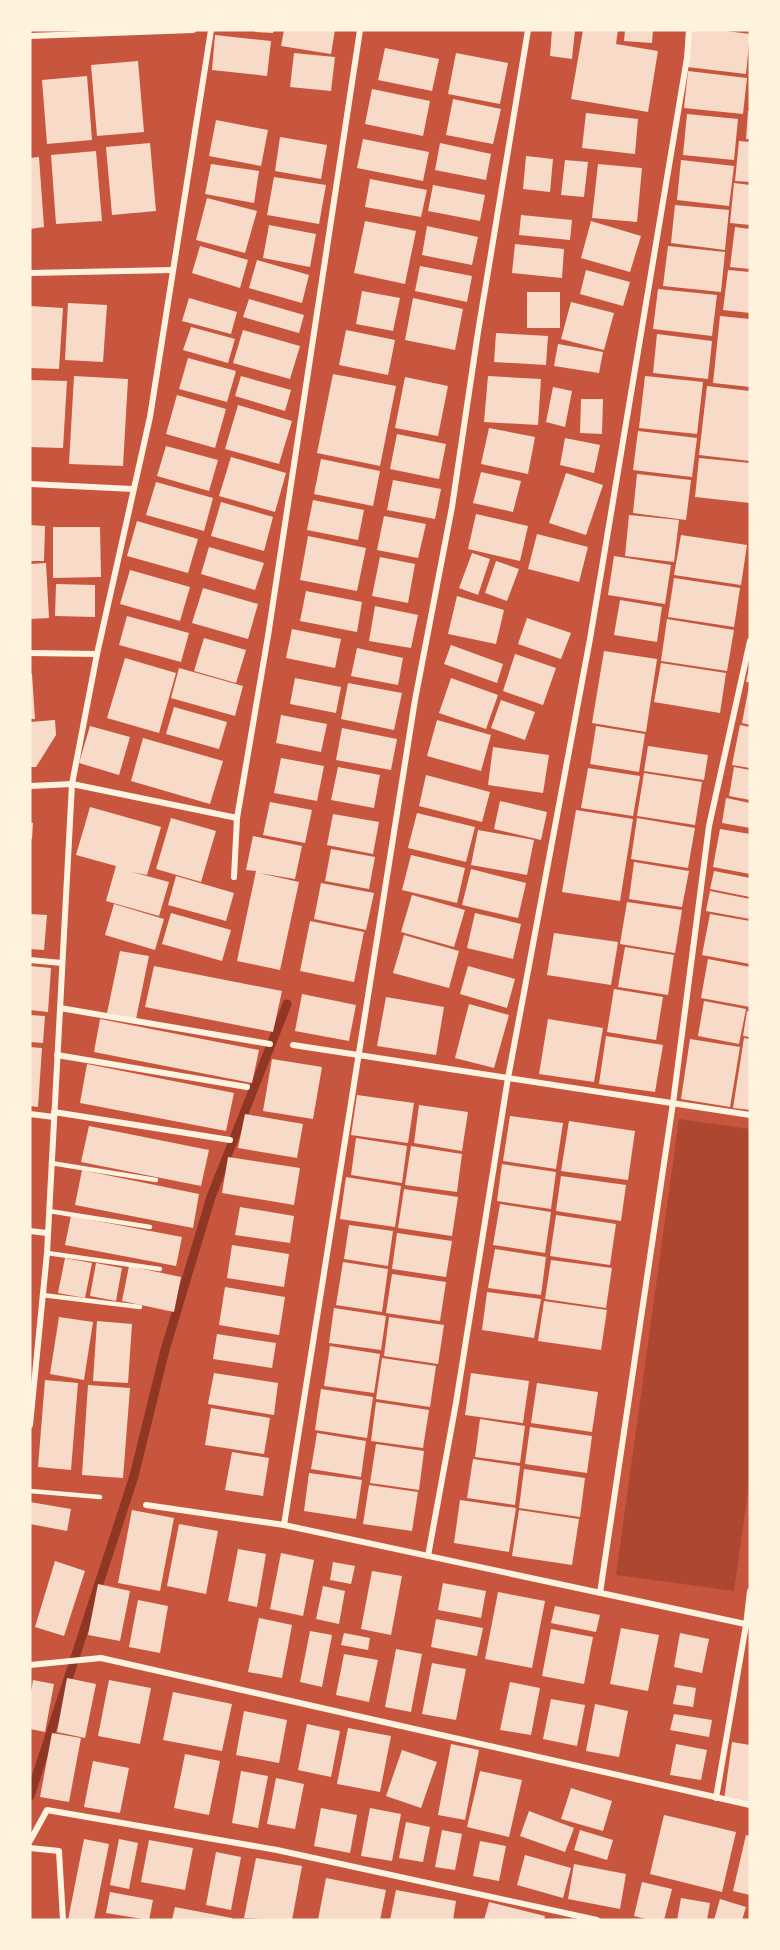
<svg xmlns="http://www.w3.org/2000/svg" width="780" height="1950" font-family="Roboto,sans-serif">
	<rect width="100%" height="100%" fill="#c8553d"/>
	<polygon fill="#ae4732" points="679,1119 750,1129 750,1477 734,1591 616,1575"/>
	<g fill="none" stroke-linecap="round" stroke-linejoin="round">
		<polyline stroke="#8f3625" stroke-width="9" points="30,1796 134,1476 165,1350 211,1197 287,1004"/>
	</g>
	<g fill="#f7dbc8">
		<polygon points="255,30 274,30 273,33 255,32"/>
		<polygon points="284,30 335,30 331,54 281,46"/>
		<polygon points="552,30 575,30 572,59 550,56"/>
		<polygon points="583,30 618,30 616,44 658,51 648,112 571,99"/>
		<polygon points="625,30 653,30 652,43 624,41"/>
		<polygon points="691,30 718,30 750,34 746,74 687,67"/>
		<polygon points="215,35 271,41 267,76 212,70"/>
		<polygon points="385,48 439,59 432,91 378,80"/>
		<polygon points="294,53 335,57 331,91 290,87"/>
		<polygon points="456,53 508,63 500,104 448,94"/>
		<polygon points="138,61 144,132 97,136 91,65"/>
		<polygon points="688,71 747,78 743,114 684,108"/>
		<polygon points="87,76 92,140 47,144 42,80"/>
		<polygon points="372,89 430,101 423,136 365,124"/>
		<polygon points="453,99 501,109 493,144 446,135"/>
		<polygon points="748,111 750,111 750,139 746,139"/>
		<polygon points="586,113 638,119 635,154 582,148"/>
		<polygon points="687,114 738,119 734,160 683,155"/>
		<polygon points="216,120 268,130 261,166 209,156"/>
		<polygon points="280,137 327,145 321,179 275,171"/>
		<polygon points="363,139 429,152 423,181 357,168"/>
		<polygon points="739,141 750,142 750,182 735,181"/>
		<polygon points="150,143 156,211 112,215 106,147"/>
		<polygon points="440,143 491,154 486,180 435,170"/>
		<polygon points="96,151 102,221 56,224 51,155"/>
		<polygon points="526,156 553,159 550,192 523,189"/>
		<polygon points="39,157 44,227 30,229 30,158"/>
		<polygon points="565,160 588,162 584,197 561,195"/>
		<polygon points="681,160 734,166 729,206 677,200"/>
		<polygon points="211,164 259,171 254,203 205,194"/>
		<polygon points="598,164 642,168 637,222 592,218"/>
		<polygon points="274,177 326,185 319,224 267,215"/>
		<polygon points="370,179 427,190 421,217 365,207"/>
		<polygon points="734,183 750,185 750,225 730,223"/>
		<polygon points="433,185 485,195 480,221 428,211"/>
		<polygon points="207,198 257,211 245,253 196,240"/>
		<polygon points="675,205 729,210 725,250 671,243"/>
		<polygon points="521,215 572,220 570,240 519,235"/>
		<polygon points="365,221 416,231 405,284 354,273"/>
		<polygon points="591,221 641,236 630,272 581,258"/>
		<polygon points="269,225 316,234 310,267 263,258"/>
		<polygon points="427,226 478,237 472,265 422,255"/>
		<polygon points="735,227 750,229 750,269 730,267"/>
		<polygon points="515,244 564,249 562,278 512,273"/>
		<polygon points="200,246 248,260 240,288 192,273"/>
		<polygon points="668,246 725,252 721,292 663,286"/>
		<polygon points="257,260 309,275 302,303 249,288"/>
		<polygon points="420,266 472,276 467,302 415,291"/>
		<polygon points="586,270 630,282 623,306 580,294"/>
		<polygon points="728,270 750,272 750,313 723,310"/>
		<polygon points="658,289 717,295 712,336 653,329"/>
		<polygon points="362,291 400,298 393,331 356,324"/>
		<rect x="527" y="292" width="33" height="36"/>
		<polygon points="189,298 237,312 231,334 182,321"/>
		<polygon points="413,298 463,309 455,350 405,340"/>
		<polygon points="249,299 304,315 299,333 243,317"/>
		<polygon points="571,302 614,313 604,350 561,339"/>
		<polygon points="68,303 107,305 103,362 65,360"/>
		<polygon points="30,306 63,308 59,369 30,368"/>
		<polygon points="720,316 750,319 750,387 713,383"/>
		<polygon points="191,327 235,339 228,363 183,350"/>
		<polygon points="243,330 300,346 290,379 233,363"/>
		<polygon points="346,330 395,340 388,375 339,365"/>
		<polygon points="496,333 548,336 546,365 494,362"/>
		<polygon points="657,334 712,341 708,379 653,373"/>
		<polygon points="558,344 603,352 599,373 554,366"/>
		<polygon points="188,358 236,371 227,402 179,389"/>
		<polygon points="333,374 396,386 380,466 317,453"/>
		<polygon points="74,376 128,379 123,466 69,464"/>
		<polygon points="241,376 291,390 285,411 235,396"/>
		<polygon points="488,376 541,379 538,425 484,422"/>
		<polygon points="645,376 703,382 697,434 639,428"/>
		<polygon points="405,377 448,386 438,436 395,428"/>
		<polygon points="30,380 67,381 63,448 30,447"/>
		<polygon points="707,386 750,391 750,461 699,455"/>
		<polygon points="553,387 572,391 565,427 546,422"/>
		<polygon points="177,395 226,409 215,448 166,434"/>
		<polygon points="581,399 603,399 602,434 580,433"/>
		<polygon points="238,405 292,421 279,464 225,449"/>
		<polygon points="489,428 535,437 528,474 481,464"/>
		<polygon points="638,431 697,438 692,477 633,470"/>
		<polygon points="397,434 446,444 439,479 390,469"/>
		<polygon points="565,438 600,445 594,473 560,465"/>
		<polygon points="166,446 218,460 209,491 157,476"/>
		<polygon points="231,457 286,473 275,512 219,496"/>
		<polygon points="699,458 750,463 750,503 695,497"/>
		<polygon points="321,459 380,471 373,506 314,494"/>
		<polygon points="481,472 521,481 513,512 473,503"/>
		<polygon points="566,473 603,485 586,535 549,523"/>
		<polygon points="637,474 691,480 686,520 633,513"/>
		<polygon points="393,480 441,489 435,519 387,510"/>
		<polygon points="156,482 213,498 204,531 146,515"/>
		<polygon points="313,500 364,510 358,540 307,530"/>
		<polygon points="221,502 273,517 264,551 211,536"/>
		<polygon points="476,514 528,526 520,561 468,549"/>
		<polygon points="629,515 679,520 674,562 625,556"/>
		<polygon points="384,516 426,524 418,558 377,550"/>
		<polygon points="137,521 198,539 188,573 127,556"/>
		<polygon points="30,525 45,526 44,561 30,561"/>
		<polygon points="53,527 100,527 101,577 53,578"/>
		<polygon points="537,534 588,547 579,582 528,569"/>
		<polygon points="681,535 747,545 741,585 674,575"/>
		<polygon points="308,536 366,548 357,591 300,580"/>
		<polygon points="209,547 264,563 255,590 201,574"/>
		<polygon points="472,553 490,559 478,595 459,588"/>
		<polygon points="614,556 671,565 665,604 608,595"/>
		<polygon points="380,557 415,564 408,603 372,596"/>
		<polygon points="496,561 519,569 507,601 485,593"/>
		<polygon points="46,563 49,618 30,619 30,564"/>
		<polygon points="130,570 190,587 180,621 120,604"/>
		<polygon points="674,578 740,588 734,627 668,617"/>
		<polygon points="56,584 95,585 95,617 55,616"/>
		<polygon points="203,588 258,604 248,639 192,623"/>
		<polygon points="306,591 362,602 357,632 300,621"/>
		<polygon points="457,596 504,610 496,644 448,634"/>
		<polygon points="620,600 662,607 657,642 614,635"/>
		<polygon points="375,606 418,615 411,648 369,641"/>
		<polygon points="127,616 189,633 181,662 119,645"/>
		<polygon points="527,618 571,633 561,659 518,644"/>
		<polygon points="667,619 734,630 727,671 661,661"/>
		<polygon points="292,629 341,639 335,668 286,658"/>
		<polygon points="204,638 246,650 236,683 194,671"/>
		<polygon points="451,645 503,664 497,683 444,664"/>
		<polygon points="357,648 403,658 398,685 351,676"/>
		<polygon points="604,651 657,659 646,732 592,723"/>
		<polygon points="515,654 556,668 543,705 503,691"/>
		<polygon points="125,658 176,673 159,733 107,718"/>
		<polygon points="661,663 726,673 720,713 654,702"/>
		<polygon points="749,667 750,667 750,682 746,682"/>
		<polygon points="179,668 243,686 235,716 171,698"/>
		<polygon points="30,674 32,674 35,719 30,719"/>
		<polygon points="295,678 341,687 336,713 290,704"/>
		<polygon points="451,678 498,695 486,729 439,713"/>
		<polygon points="348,683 402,693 394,730 341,719"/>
		<polygon points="749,686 750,686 750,725 742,723"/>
		<polygon points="501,700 535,712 525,740 491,728"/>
		<polygon points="174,707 227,722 219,749 166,734"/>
		<polygon points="281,715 327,724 321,752 276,743"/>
		<polygon points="55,720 56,735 36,767 30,767 30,722"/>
		<polygon points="437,720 491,735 481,771 427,756"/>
		<polygon points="740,725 750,727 750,768 732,765"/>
		<polygon points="90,726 130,737 119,775 79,763"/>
		<polygon points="596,726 645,734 639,772 590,764"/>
		<polygon points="342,728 397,739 391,770 336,760"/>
		<polygon points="143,738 223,761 210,804 131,781"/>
		<polygon points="648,746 708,755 704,780 644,771"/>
		<polygon points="493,747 549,755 543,793 488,785"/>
		<polygon points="281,758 324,766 317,801 274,793"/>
		<polygon points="338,767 380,775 374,808 331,800"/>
		<polygon points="734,767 750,770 750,800 729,796"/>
		<polygon points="588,768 640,776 633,816 581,808"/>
		<polygon points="644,773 702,782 695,825 637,816"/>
		<polygon points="426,775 490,792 482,822 419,806"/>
		<polygon points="726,798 750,803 750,828 722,823"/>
		<polygon points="500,801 547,812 541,840 494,829"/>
		<polygon points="270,802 312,810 305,843 263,835"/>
		<polygon points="90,807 161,827 147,875 132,872 169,882 159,916 106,901 116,866 76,855"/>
		<polygon points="576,810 633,819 620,901 562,892"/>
		<polygon points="417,813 475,827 466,862 408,848"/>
		<polygon points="333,814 379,822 373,854 327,845"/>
		<polygon points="171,818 216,831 201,882 156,869"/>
		<polygon points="637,818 695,828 688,868 631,859"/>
		<polygon points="30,823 33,823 32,839 30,839"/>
		<polygon points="720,829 750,834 750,874 713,867"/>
		<polygon points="478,830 534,840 527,875 471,865"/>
		<polygon points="253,836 302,846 295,879 259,873 299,882 280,970 237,961 256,871 246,870"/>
		<polygon points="331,849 375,857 369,889 325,881"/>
		<polygon points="411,855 465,868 457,903 402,890"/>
		<polygon points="634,862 689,871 682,907 629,899"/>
		<polygon points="471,869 526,883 518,918 462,905"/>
		<polygon points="714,871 750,878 750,897 710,889"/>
		<polygon points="176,876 234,893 226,921 168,905"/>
		<polygon points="321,883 374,893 366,930 314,919"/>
		<polygon points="710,891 750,899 750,919 706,911"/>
		<polygon points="412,895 465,910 454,947 401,932"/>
		<polygon points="627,902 682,910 675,953 620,944"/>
		<polygon points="114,904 164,919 155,950 105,935"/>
		<polygon points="171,913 231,930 222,961 162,944"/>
		<polygon points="475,913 521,924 513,959 467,948"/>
		<polygon points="30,914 47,915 44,950 30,949"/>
		<polygon points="710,914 750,921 750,964 702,955"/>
		<polygon points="310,921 364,932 354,982 300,971"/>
		<polygon points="554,933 618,942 611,985 547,975"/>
		<polygon points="404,935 459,951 449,988 393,973"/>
		<polygon points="625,947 674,955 668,995 618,987"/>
		<polygon points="120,951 149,956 136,1019 107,1013"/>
		<polygon points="708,959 750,967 750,1007 701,998"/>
		<polygon points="30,966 51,968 48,1012 30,1010"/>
		<polygon points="154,966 282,991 273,1032 145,1007"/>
		<polygon points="468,966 515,979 507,1008 460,994"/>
		<polygon points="614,989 663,997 656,1040 607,1032"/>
		<polygon points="302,994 356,1005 349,1041 295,1031"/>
		<polygon points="386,997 444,1007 436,1055 377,1046"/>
		<polygon points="704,1001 746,1009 739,1044 698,1036"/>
		<polygon points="469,1004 509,1015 494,1068 455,1058"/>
		<polygon points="747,1011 750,1012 750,1037 743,1036"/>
		<polygon points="30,1015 45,1016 43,1043 30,1042"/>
		<polygon points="100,1019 259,1050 252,1083 94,1052"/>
		<polygon points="548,1019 603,1028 594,1082 539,1074"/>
		<polygon points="606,1036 663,1045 655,1092 599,1084"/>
		<polygon points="744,1038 750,1039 750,1110 733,1108"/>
		<polygon points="690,1039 740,1047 730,1107 681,1099"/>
		<polygon points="30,1047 42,1048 38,1107 30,1106"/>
		<polygon points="272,1059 322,1067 313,1119 263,1111"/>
		<polygon points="87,1064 234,1093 226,1131 80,1103"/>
		<polygon points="357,1095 414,1103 408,1143 351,1135"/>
		<polygon points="419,1105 468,1112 462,1151 414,1143"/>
		<polygon points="245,1114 303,1124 297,1158 238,1148"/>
		<polygon points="510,1116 563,1123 556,1169 503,1161"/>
		<polygon points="569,1121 635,1131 628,1180 561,1171"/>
		<polygon points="89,1126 209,1150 201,1186 81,1162"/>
		<polygon points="356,1138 407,1146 402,1183 351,1175"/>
		<polygon points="411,1146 462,1154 457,1192 405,1185"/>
		<polygon points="228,1157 300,1168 294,1205 222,1193"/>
		<polygon points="502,1164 556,1172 551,1209 497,1201"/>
		<polygon points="82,1170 199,1194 193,1228 75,1205"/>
		<polygon points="561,1176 626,1185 621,1221 556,1211"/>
		<polygon points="346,1177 401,1186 395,1227 340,1219"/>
		<polygon points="404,1189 458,1197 452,1236 398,1228"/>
		<polygon points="500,1204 551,1212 545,1253 493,1245"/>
		<polygon points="240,1207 294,1216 290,1243 235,1235"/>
		<polygon points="556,1215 616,1224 610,1265 550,1256"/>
		<polygon points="71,1216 182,1237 176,1266 65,1245"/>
		<polygon points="349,1225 393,1231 388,1266 344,1259"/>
		<polygon points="397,1233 452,1241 446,1277 392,1269"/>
		<polygon points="232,1245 289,1254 284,1287 227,1278"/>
		<polygon points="495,1249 546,1257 541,1295 488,1288"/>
		<polygon points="65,1258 92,1263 85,1298 58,1293"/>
		<polygon points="551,1260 612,1268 606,1308 545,1299"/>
		<polygon points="343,1262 388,1269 382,1312 336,1305"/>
		<polygon points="96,1263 122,1268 116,1301 90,1296"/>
		<polygon points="129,1266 181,1277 174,1312 122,1301"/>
		<polygon points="392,1274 446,1282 440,1321 386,1313"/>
		<polygon points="225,1287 285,1297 279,1335 219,1325"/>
		<polygon points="487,1292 541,1299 534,1338 482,1330"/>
		<polygon points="544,1301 607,1310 601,1350 538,1341"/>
		<polygon points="334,1308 386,1316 381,1350 329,1343"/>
		<polygon points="59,1317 93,1322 84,1380 50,1374"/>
		<polygon points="389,1317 444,1325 438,1364 384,1356"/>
		<polygon points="97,1321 132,1324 128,1383 93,1381"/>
		<polygon points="217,1334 276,1343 272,1368 213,1359"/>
		<polygon points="330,1346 380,1354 374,1393 324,1386"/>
		<polygon points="382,1358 436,1366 430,1407 376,1399"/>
		<polygon points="214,1373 278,1383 274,1415 208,1404"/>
		<polygon points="471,1373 529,1381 523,1423 465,1415"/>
		<polygon points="45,1380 78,1383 71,1470 38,1467"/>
		<polygon points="537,1383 598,1392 592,1432 531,1423"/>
		<polygon points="88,1385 130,1388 123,1478 82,1475"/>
		<polygon points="321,1389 373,1397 367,1438 315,1430"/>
		<polygon points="376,1402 429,1410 423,1448 371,1441"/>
		<polygon points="211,1408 270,1418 264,1454 205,1445"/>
		<polygon points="480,1419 525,1426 520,1463 475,1457"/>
		<polygon points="530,1427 592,1436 587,1473 525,1464"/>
		<polygon points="317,1433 366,1441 361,1477 311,1469"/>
		<polygon points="376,1444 424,1451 419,1490 370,1483"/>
		<polygon points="232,1452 269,1458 263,1496 225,1490"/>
		<polygon points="473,1459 520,1466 515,1505 467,1498"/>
		<polygon points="524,1469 585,1478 580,1517 519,1508"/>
		<polygon points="309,1473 362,1480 356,1519 304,1511"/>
		<polygon points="369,1485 418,1492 412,1531 363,1524"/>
		<polygon points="460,1500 516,1508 509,1552 454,1543"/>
		<polygon points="30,1502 71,1509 67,1531 30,1524"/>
		<polygon points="132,1510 174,1518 160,1591 118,1583"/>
		<polygon points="519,1510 579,1519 572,1565 512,1556"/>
		<polygon points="179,1524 218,1531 206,1594 167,1586"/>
		<polygon points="238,1549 266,1554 257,1607 228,1601"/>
		<polygon points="281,1553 314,1560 303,1616 270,1609"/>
		<polygon points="55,1561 85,1571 64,1636 35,1627"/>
		<polygon points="333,1562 355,1566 351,1584 330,1580"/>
		<polygon points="372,1571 402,1576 391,1635 361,1629"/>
		<polygon points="443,1583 486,1591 481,1618 438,1610"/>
		<polygon points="98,1584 130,1591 120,1641 88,1635"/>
		<polygon points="323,1586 345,1591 339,1624 316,1619"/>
		<polygon points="498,1592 545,1601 532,1668 485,1659"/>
		<polygon points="138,1600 168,1606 160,1653 129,1647"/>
		<polygon points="555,1606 600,1615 596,1632 551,1623"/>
		<polygon points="259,1618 292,1625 282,1678 248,1672"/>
		<polygon points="436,1619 483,1628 477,1656 431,1647"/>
		<polygon points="621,1628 659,1635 648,1691 610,1684"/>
		<polygon points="551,1629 593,1637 584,1684 542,1676"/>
		<polygon points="310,1631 332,1635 322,1687 300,1682"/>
		<polygon points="344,1633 370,1638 368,1650 341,1645"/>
		<polygon points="680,1633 709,1639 702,1673 674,1667"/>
		<polygon points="396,1649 422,1654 411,1712 385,1707"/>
		<polygon points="344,1654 378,1660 369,1702 336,1695"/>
		<polygon points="432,1663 466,1669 456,1720 422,1714"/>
		<polygon points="67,1678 96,1684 85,1738 57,1732"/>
		<polygon points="33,1680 54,1684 45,1732 30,1729 30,1698"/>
		<polygon points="109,1680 151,1688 140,1744 98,1736"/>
		<polygon points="510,1682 540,1688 531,1735 500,1730"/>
		<polygon points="677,1685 696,1688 693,1707 673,1704"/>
		<polygon points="173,1692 232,1704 222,1751 163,1740"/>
		<polygon points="551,1699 585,1705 577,1746 543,1739"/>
		<polygon points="595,1704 628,1711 619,1757 586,1751"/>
		<polygon points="244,1711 287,1720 279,1763 236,1755"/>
		<polygon points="674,1714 712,1720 709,1737 670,1730"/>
		<polygon points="307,1724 340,1731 331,1777 298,1770"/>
		<polygon points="348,1728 391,1736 380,1792 337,1784"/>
		<polygon points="52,1733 81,1738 69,1802 40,1797"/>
		<polygon points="732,1742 750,1745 750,1803 724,1800"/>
		<polygon points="451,1744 479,1750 465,1820 438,1815"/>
		<polygon points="676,1744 707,1750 701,1780 670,1775"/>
		<polygon points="402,1750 437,1762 421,1808 386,1796"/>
		<polygon points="185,1754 220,1761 209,1815 174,1808"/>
		<polygon points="93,1761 129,1768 120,1813 84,1807"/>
		<polygon points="241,1771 268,1776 258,1828 232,1823"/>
		<polygon points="480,1771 522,1780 509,1837 467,1827"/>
		<polygon points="276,1778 304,1784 295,1829 267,1824"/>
		<polygon points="571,1788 612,1801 603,1831 561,1819"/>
		<polygon points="321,1808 357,1815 350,1853 314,1846"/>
		<polygon points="370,1808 401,1814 392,1861 361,1856"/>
		<polygon points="529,1811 574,1828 565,1852 520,1836"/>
		<polygon points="664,1815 736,1832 722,1892 650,1874"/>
		<polygon points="406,1822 430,1827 423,1862 399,1858"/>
		<polygon points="442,1830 462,1834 455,1870 435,1867"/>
		<polygon points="580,1830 613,1840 607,1860 574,1850"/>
		<polygon points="746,1835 750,1836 750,1895 733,1891"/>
		<polygon points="84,1839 109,1844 94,1920 68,1920"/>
		<polygon points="119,1839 138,1843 129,1889 110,1885"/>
		<polygon points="149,1840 193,1848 185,1890 141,1882"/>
		<polygon points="480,1841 506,1846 499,1881 473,1876"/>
		<polygon points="216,1852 241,1857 231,1910 206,1905"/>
		<polygon points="525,1855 571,1868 563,1898 517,1885"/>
		<polygon points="256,1858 302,1866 292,1920 244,1918"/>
		<polygon points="574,1864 626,1874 620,1909 568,1899"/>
		<polygon points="326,1878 386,1890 380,1920 318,1920"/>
		<polygon points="642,1882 672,1889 664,1920 650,1920 634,1916"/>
		<polygon points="396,1890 456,1901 453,1920 390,1920"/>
		<polygon points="110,1892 153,1900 149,1920 106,1913"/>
		<polygon points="681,1898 710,1903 707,1920 677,1920"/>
		<polygon points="720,1899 746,1907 742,1920 714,1920"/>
		<polygon points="489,1902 545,1916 544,1920 484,1920"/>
		<polygon points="175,1907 232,1918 232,1920 172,1920"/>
	</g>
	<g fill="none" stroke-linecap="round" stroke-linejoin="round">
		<g stroke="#fff3e0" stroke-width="4.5">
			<polyline points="51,1163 156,1180"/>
			<polyline points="49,1211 150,1227"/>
			<polyline points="47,1253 160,1269"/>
			<polyline points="42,1295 140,1307"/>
			<polyline points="30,1491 100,1497"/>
		</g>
		<g stroke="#fff3e0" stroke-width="6">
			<polyline points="30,36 193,30"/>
			<polyline points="30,273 173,270"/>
			<polyline points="30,484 133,489"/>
			<polyline points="30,653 97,654"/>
			<polyline points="30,786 72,784 237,818"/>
			<polyline points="234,877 237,818 268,636 360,30"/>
			<polyline points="30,960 62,963"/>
			<polyline points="60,1008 270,1044"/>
			<polyline points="293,1045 750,1115"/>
			<polyline points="57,1055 247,1087"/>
			<polyline points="54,1112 230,1140"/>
			<polyline points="30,1114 54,1117"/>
			<polyline points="30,1231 47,1233"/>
			<polyline points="30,1425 47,1253 72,784 97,654 150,417 211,30"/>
			<polyline points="146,1505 284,1525 750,1625"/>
			<polyline points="284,1525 415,700 452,507 478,332 528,30"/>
			<polyline points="428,1556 456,1403 508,1078 590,639 687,58 689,30"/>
			<polyline points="600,1593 673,1103 709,826 750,641"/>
			<polyline points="30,1665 101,1658 750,1805"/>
			<polyline points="716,1798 746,1625 750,1591"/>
			<polyline points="30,1841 47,1810 277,1850 597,1920"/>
			<polyline points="30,1848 59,1851 63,1920"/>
		</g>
	</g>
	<rect width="780" height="1950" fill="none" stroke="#fff3e0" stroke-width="63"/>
</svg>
